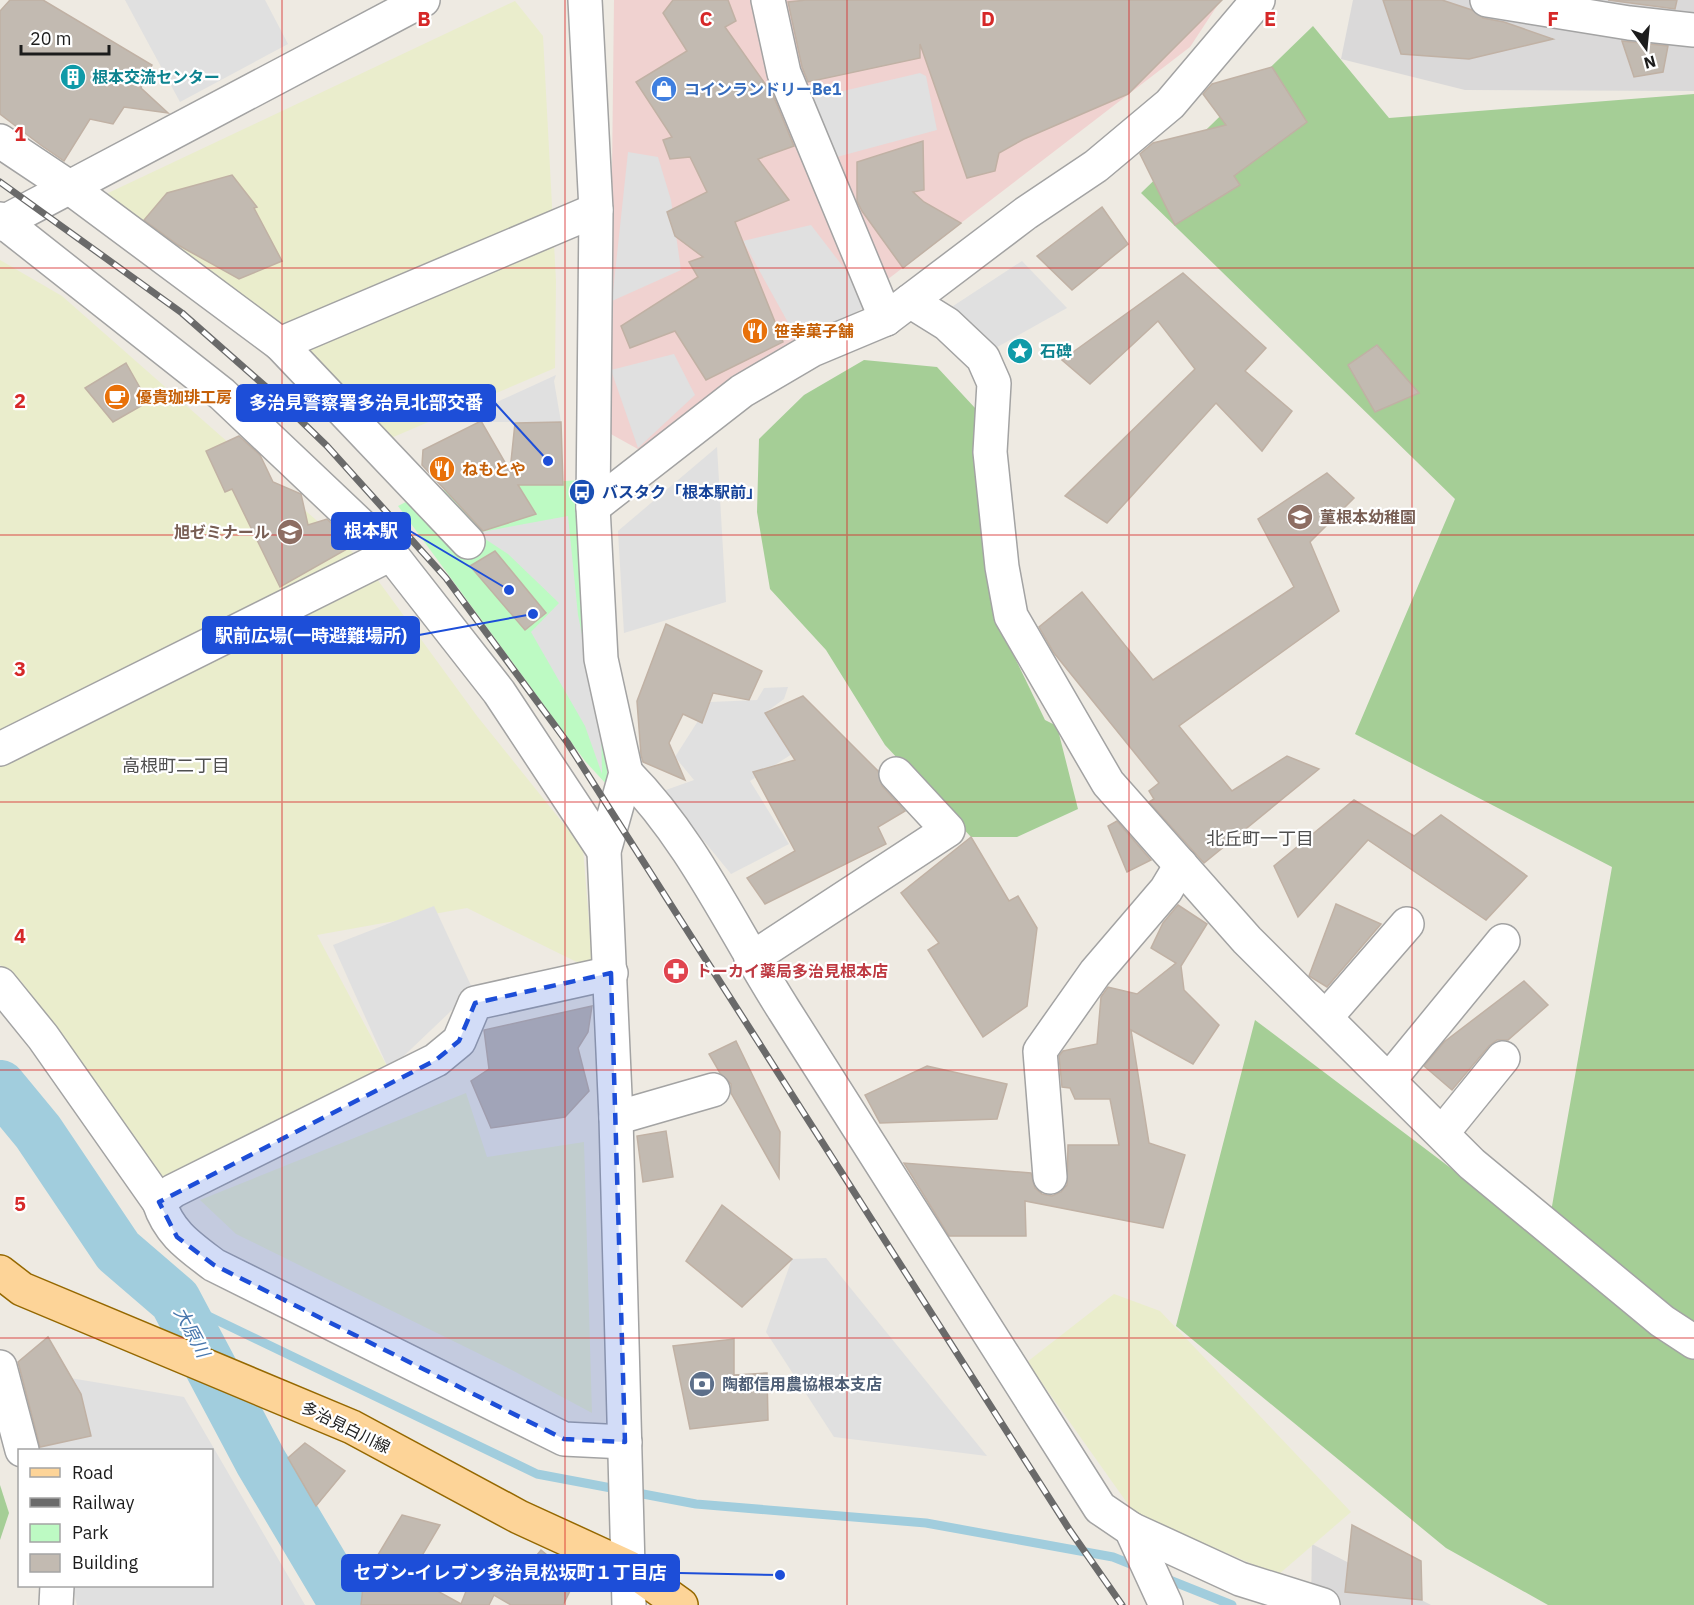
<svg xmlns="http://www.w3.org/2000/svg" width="1694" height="1605" font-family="'IBM Plex Sans','Noto Sans JP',sans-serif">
	<rect width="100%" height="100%" fill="#eeeae2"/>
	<g fill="#dad9d9">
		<polygon points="1353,0 1694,0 1694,91 1465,90 1341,59"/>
		<polygon points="1312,1544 1431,1605 1311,1605"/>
	</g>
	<polygon fill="#f0d2d0" points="614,0 1221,0 1190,47 801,346 645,453 609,433"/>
	<g fill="#eaedcc">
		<polygon points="515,1 543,36 556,281 555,368 384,441 106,194"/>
		<polygon points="0,260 62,296 366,564 477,716 583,848 593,970 467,908 317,935 389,1070 166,1181 21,981 0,965"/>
		<polygon points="466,1093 487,1157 584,1142 592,1413 506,1367 236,1234 200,1200"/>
		<polygon points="1114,1294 1160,1311 1351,1512 1278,1575 1135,1514 1027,1362"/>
	</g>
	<g fill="#a5ce96">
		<polygon points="1313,26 1389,118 1694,94 1694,1605 1548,1605 1446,1548 1176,1326 1255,1020 1546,1240 1612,867 1355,734 1455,499 1141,193"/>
		<polygon points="864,360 937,367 975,408 988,572 1000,627 1045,720 1057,726 1078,809 1017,837 971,837 885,745 826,650 770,589 757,512 759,439 804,395"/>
		<polygon points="0,1485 9,1513 0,1540"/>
	</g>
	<polygon fill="#bdfac3" points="579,480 608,747 607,785 585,761 398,506 427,491"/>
	<g fill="#e0e0e0">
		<polygon points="125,0 265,0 288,44 180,102"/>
		<polygon points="920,73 926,76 937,130 833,158 805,100"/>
		<polygon points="628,152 658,157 671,200 681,270 612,301"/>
		<polygon points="811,225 871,303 801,346 743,241"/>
		<polygon points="1022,261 1067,308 992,350 950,308"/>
		<polygon points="674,354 695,395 638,448 611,370"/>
		<polygon points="556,375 554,381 561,422 493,422 484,408"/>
		<polygon points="717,447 726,602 624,633 618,531"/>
		<polygon points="568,516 578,615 601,726 602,774 585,726 531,632 559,603 508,554 476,533"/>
		<polygon points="788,687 784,699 765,713 792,754 750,781 789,844 731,874 663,791 694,780 675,757 710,702 757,700 764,688"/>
		<polygon points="434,906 473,990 389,1070 333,945"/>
		<polygon points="826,1258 987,1456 834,1437 766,1332 792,1259"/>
		<polygon points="10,1368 184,1397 305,1605 77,1605 72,1586 212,1586 212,1450 34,1450"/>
	</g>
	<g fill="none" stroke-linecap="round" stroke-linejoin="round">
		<g stroke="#a1cddd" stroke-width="9">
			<polyline points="175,1300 537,1474 696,1504 926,1523 1113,1557 1138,1567"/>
			<polyline points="1162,1577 1232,1605"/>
		</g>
		<polyline stroke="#a1cddd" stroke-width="52" points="0,1086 38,1132 118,1251 175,1300 261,1462 346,1605"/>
	</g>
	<g fill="#c2bab1" stroke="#c0b1a4" stroke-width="1.5">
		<polygon points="10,0 43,0 152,65 141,88 168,113 124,107 113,124 90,119 64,161 42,146 0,114 0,11"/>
		<polygon points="673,0 728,0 736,21 725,27 773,95 794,146 758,159 789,200 735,222 783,342 706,380 675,331 630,348 621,326 698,277 689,262 703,257 675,236 667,212 707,192 690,157 670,159 663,140 672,137 636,82 687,51 663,13"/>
		<polygon points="806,0 1222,0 1128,94 1024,139 999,153 995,171 967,178 920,44 920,58 808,82 802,67 788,2"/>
		<polygon points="1383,0 1442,0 1472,10 1483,18 1504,22 1553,39 1469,59 1401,54"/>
		<polygon points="1608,0 1677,0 1675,9"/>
		<polygon points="1622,41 1668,46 1663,72 1634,77"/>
		<polygon points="1272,67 1307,122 1234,176 1240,185 1175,225 1140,154 1153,143 1226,125 1203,94 1212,84"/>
		<polygon points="923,141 924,190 913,192 924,202 961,223 903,268 862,211 857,201 857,162"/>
		<polygon points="232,175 257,207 254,208 282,261 239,279 178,245 144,220 167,193"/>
		<polygon points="1102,207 1128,244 1072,290 1037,256"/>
		<polygon points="1183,273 1266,348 1245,371 1292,411 1262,451 1216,403 1107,523 1065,496 1195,369 1158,321 1090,384 1062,360"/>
		<polygon points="1377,345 1419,393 1375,412 1348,365"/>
		<polygon points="126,363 148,402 113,422 85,388"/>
		<polygon points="481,421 510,471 515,423 561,422 563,485 518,485 536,514 483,531 422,465 423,450"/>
		<polygon points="239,436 260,455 273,482 301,494 308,525 327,519 335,527 347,549 280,587 232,489 225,492 206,451"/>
		<polygon points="1327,473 1354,498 1310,542 1339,611 1179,726 1232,791 1287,756 1319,769 1204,863 1149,802 1154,799 1149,791 1159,783 1054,653 1039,627 1082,592 1153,680 1294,587 1258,519"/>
		<polygon points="495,551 546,613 525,630 470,566"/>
		<polygon points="666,624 762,671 749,700 713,693 702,723 683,714 669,743 685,780 643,762 641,755 637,701"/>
		<polygon points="803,696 878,771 882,786 905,811 878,827 886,844 765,904 747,878 795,851 753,772 795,760 765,713"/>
		<polygon points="1354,800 1414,836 1441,815 1527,876 1486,920 1368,840 1298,917 1274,866"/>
		<polygon points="1117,821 1151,860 1127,872 1108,826"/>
		<polygon points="971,837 1009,901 1018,896 1037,928 1027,1006 983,1037 928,950 939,943 901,893"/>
		<polygon points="1336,904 1381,924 1327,987 1309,976"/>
		<polygon points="1178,905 1207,924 1181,966 1184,990 1219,1025 1193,1064 1131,1030 1149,1143 1185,1155 1163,1228 1025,1201 1026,1236 949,1236 904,1163 1031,1173 1035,1188 1042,1194 1052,1196 1061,1192 1067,1185 1068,1145 1119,1145 1110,1099 1075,1099 1070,1088 1062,1087 1059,1056 1063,1051 1097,1044 1101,997 1108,987 1137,994 1176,963 1151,948 1163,923"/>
		<polygon points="1524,981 1548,1005 1508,1040 1497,1040 1489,1046 1452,1090 1424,1066 1444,1042"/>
		<polygon points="592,1006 588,1032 578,1048 589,1091 565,1117 491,1128 471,1081 489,1069 484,1030"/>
		<polygon points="736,1041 780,1132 779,1178 731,1093 731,1084 720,1073 709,1054"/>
		<polygon points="927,1066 1007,1084 997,1119 880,1123 865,1095"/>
		<polygon points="666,1131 673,1177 643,1182 637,1136"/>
		<polygon points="722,1205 792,1259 742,1307 686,1261"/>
		<polygon points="48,1337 81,1394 91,1436 40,1447 18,1362"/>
		<polygon points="734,1339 734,1375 767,1373 768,1420 690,1429 673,1346"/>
		<polygon points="305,1443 345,1471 316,1506 288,1458"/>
		<polygon points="402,1515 440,1525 410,1576 461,1604 480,1556 519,1577 541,1550 576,1579 563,1605 511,1605 494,1595 489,1605 361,1605 364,1578"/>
		<polygon points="1352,1525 1421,1561 1422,1600 1345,1592"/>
	</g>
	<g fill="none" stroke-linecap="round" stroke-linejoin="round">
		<g stroke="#a3a3a3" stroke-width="36">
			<g id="minor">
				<polyline points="585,0 596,210 593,507 601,659 626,773 604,851 616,1118 629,1605"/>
				<polyline points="768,0 784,73 886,319"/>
				<polyline points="1487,0 1629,23 1694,30"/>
				<polyline points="0,141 69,187 280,344 596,210"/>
				<polyline points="0,219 222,394 391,554 499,692 604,851"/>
				<polyline points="0,224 423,0"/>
				<polyline points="910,301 947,324 983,358 994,383 990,452 1002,567 1011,616 1108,783 1247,940 1472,1164 1662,1321 1694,1342"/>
				<polyline points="280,344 468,542"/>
				<polyline points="593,507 742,391 812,350 886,319 1026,213 1096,166 1170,104 1258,0"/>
				<polyline points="0,749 391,554"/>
				<path d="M626 773C692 839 733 930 784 1010 889 1176 994 1342 1100 1508L1131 1529 1166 1605"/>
				<polyline points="751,959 948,830 896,774"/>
				<path d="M0 984 43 1037 159 1202C169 1233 189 1246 214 1265L564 1439 625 1442"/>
				<polyline points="1326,1017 1407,924"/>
				<polyline points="1389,1080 1503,941"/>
				<polyline points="616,1118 713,1090"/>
				<polyline points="1443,1132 1503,1058"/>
				<polyline points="1050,1177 1040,1051 1095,973 1166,890 1181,865"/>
				<polyline points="159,1202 173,1191 436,1060 459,1041 475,1003 611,973"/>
				<polyline points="0,1367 22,1450"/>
				<polyline points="1131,1529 1240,1579 1323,1605"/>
				<polyline points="56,1605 57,1586"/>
			</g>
		</g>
		<g stroke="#956800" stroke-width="36">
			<polyline id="major" points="0,1272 22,1289 352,1427 519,1517 628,1567 681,1605"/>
		</g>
		<use href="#minor" stroke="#fff" stroke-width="33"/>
		<use href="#major" stroke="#fdd498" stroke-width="33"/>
		<g stroke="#6a6a6a" stroke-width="7">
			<polyline id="rail" points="0,182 182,313 266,387 327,446 446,578 567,742 1069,1529 1122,1605"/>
		</g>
		<use href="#rail" stroke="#fff" stroke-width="4.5" stroke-dasharray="14" stroke-linecap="butt"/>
	</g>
	<path fill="#1d4ed8" fill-opacity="0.2" stroke="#1d4ed8" stroke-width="4.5" stroke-dasharray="12 8" stroke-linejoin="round" d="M611 973 625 1442 564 1439 214 1265 177 1237 159 1202 436 1060 459 1041 475 1003Z"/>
	<path fill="none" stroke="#d62828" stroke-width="1.5" stroke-opacity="0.55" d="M282 0V1605M565 0V1605M847 0V1605M1129 0V1605M1412 0V1605M0 268H1694M0 535H1694M0 802H1694M0 1070H1694M0 1338H1694"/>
	<defs>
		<g id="building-disc" transform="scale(1.35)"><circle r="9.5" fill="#0f9aa8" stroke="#fff"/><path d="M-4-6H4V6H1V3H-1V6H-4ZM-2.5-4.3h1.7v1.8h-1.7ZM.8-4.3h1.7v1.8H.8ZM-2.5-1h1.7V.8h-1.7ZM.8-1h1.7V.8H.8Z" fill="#fff"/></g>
		<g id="shop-disc" transform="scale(1.35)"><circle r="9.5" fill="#3f7fe0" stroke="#fff"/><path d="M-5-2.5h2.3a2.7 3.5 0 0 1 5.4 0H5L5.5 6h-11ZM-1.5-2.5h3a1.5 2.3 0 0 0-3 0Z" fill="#fff"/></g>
		<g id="restaurant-disc" transform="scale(1.35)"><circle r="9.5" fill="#e8710a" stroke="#fff"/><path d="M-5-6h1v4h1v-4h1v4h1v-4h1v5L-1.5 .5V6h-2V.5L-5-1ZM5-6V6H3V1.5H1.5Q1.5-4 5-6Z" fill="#fff"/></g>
		<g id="sight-disc" transform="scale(1.35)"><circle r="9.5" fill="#0f9aa8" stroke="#fff"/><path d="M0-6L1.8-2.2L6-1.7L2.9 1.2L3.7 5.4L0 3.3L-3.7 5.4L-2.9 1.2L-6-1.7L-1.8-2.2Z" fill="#fff"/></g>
		<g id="cafe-disc" transform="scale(1.35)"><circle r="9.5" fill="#e8710a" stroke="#fff"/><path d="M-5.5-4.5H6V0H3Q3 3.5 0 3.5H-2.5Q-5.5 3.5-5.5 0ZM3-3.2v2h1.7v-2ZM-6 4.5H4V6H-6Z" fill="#fff"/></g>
		<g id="bus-disc" transform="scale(1.35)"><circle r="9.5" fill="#1a4fb4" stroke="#fff"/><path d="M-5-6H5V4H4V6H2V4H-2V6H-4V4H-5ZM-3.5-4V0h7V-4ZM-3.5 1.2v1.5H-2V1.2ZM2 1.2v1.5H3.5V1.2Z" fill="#fff"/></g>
		<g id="school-disc" transform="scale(1.35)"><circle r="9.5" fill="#8d6e63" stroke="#fff"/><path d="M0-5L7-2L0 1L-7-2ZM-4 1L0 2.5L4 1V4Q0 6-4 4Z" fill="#fff"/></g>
		<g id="pharmacy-disc" transform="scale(1.35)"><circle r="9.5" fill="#e0444e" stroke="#fff"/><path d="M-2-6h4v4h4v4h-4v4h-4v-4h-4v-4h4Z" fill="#fff"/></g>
		<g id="bank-disc" transform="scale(1.35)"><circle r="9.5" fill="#5c6f8a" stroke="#fff"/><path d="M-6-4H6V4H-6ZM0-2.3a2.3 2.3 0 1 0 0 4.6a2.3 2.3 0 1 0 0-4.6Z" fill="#fff"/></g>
	</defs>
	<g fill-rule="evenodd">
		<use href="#building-disc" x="73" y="77"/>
		<use href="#shop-disc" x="664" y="89"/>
		<use href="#restaurant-disc" x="755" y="331"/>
		<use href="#sight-disc" x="1020" y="351"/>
		<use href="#cafe-disc" x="117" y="397"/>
		<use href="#restaurant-disc" x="442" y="469"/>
		<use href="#bus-disc" x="582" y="492"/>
		<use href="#school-disc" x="1300" y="517"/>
		<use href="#school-disc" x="290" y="532"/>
		<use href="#pharmacy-disc" x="676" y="971"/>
		<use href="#bank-disc" x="702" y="1384"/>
	</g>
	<g text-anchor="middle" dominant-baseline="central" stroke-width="4.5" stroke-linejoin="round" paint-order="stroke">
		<g font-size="16" font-weight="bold" fill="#0d838f" stroke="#fff" text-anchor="start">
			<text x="92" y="77">根本交流センター</text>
			<text x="1040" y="351">石碑</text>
		</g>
		<g font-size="16" font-weight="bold" fill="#366cbe" stroke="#fff" text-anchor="start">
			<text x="684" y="89">コインランドリーBe1</text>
		</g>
		<g font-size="16" font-weight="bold" fill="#c56008" stroke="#fff" text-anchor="start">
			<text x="774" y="331">笹幸菓子舗</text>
			<text x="136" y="397">優貴珈琲工房</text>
			<text x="462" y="469">ねもとや</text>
		</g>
		<g font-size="16" font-weight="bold" fill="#164399" stroke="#fff" text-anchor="start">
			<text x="602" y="492">バスタク「根本駅前」</text>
		</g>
		<g font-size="16" font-weight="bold" fill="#785e54" stroke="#fff" text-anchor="start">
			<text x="1320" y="517">菫根本幼稚園</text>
			<text x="270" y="532" text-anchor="end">旭ゼミナール</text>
		</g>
		<g font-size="16" font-weight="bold" fill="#be3a42" stroke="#fff" text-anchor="start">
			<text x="696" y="971">トーカイ薬局多治見根本店</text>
		</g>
		<g font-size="16" font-weight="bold" fill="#4e5e75" stroke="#fff" text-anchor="start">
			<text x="722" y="1384">陶都信用農協根本支店</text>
		</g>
		<g font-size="16" fill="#1c1c1c" stroke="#fff">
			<text transform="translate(346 1427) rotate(26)">多治見白川線</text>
		</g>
		<g font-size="18" fill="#4f4f4f" stroke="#fff">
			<text x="176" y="765">高根町二丁目</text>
			<text x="1260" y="838">北丘町一丁目</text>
		</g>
		<g font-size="18" font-style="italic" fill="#4877ad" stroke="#fff">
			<text transform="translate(192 1332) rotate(62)">大原川</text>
		</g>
	</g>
	<g font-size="20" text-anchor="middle" font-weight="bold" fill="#d62828" stroke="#fff" stroke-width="4.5" stroke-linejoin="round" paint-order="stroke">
		<text x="424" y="26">B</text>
		<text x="706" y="26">C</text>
		<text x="988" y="26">D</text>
		<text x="1270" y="26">E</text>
		<text x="1553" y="26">F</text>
		<text x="20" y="141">1</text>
		<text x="20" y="408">2</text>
		<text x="20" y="676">3</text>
		<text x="20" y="943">4</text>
		<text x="20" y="1211">5</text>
	</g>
	<path fill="none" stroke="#1d4ed8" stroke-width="2" d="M548 461L495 403M509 590L410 531M533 614L419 635M780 1575L679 1573"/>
	<g fill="#1d4ed8" stroke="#fff" stroke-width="2">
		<circle cx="548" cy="461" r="6"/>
		<circle cx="509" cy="590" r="6"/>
		<circle cx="533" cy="614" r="6"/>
		<circle cx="780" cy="1575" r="6"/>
	</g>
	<g fill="#1d4ed8" stroke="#1d4ed8" stroke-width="2">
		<rect x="237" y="385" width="258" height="36" rx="6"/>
		<rect x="332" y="513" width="78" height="36" rx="6"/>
		<rect x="203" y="617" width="216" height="36" rx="6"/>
		<rect x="342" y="1555" width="337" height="36" rx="6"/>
	</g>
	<g font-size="18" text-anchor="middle" font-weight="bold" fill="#fff">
		<text x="366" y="409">多治見警察署多治見北部交番</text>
		<text x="371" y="537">根本駅</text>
		<text x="311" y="642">駅前広場(一時避難場所)</text>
		<text x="510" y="1579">セブン-イレブン多治見松坂町１丁目店</text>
	</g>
	<rect x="18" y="1449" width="195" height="138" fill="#ffffff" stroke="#a4a4a4" stroke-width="1.5"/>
	<rect x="30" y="1468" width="30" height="9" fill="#fdd498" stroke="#a4a4a4" stroke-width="1.5"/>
	<text x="72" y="1479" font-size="18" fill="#1c1c1c">Road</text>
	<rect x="30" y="1498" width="30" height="9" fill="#6a6a6a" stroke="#a4a4a4" stroke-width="1.5"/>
	<text x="72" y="1509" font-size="18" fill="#1c1c1c">Railway</text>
	<rect x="30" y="1524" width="30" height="18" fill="#bdfac3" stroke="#a4a4a4" stroke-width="1.5"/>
	<text x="72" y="1539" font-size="18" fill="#1c1c1c">Park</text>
	<rect x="30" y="1554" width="30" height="18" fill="#c2bab1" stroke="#a4a4a4" stroke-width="1.5"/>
	<text x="72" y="1569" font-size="18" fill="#1c1c1c">Building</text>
	<g transform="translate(1646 48) rotate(165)" stroke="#ffffff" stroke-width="4.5" paint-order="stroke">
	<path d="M0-4.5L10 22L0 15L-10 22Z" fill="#1c1c1c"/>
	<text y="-9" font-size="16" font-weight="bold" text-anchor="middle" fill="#1c1c1c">N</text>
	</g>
	<path d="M21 45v9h88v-9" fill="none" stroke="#1c1c1c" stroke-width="3"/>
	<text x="30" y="45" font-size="18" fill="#1c1c1c" stroke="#ffffff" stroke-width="4.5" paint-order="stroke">20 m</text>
</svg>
